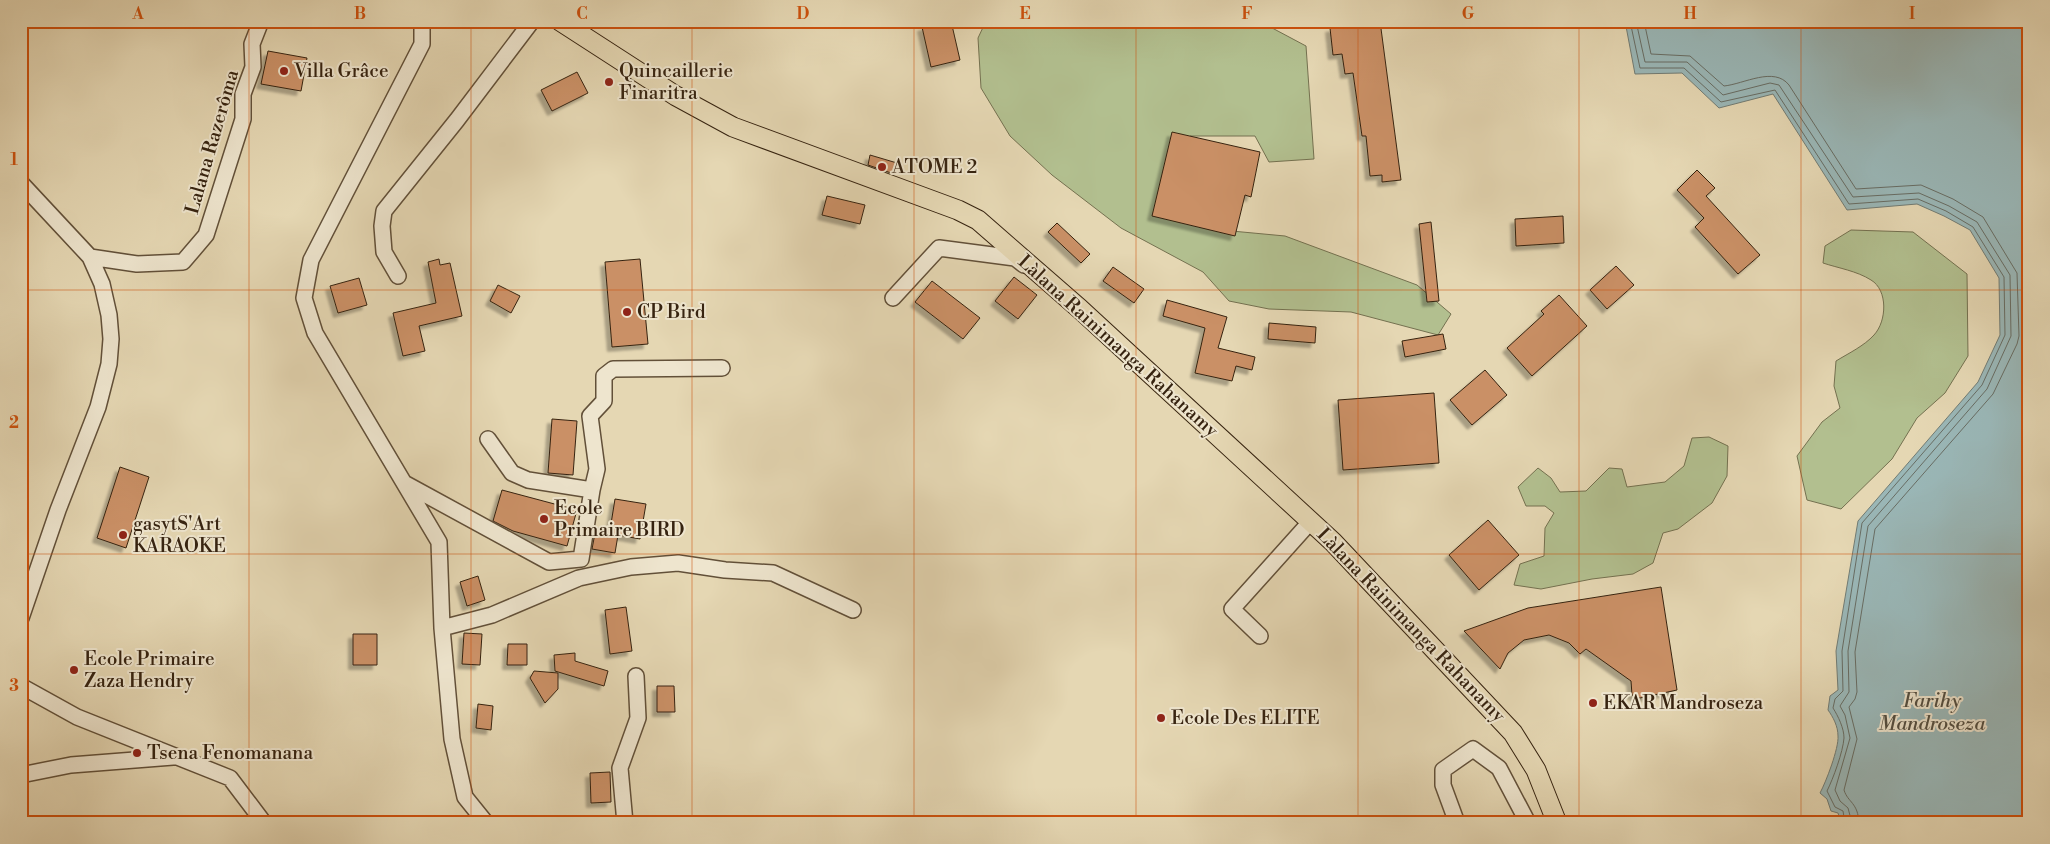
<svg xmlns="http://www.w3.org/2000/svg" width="2050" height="844" viewBox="0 0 2050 844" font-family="'Libre Bodoni',serif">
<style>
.green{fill:#b2bf8f;stroke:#747150}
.water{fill:#9ab7b7;stroke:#727c74}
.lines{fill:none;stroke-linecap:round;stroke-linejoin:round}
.shore{stroke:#686d64;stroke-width:1}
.building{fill:#ca9066;stroke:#362310;filter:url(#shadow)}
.minor-casing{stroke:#625039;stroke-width:18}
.major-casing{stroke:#362310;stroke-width:21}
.minor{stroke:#eee5ce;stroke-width:15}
.major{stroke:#e5d7b3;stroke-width:19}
.grid{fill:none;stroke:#cd510d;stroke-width:1;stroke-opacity:0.55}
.poi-dot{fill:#8f2418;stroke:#eee5ce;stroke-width:2}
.labels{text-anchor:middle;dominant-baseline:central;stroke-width:4;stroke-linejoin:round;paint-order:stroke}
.poi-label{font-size:19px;fill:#362310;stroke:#eee5ce;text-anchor:start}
.street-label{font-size:19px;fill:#362310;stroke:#eee5ce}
.water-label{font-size:20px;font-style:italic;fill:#544f42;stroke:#eee5ce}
.neatline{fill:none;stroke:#cd510d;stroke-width:2}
.grid-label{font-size:16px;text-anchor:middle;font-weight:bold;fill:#cd510d}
</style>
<defs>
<filter id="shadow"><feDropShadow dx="-4.5" dy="4.5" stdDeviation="1" flood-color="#0004"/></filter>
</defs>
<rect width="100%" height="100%" fill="#e5d7b3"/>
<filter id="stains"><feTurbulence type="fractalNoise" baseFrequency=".004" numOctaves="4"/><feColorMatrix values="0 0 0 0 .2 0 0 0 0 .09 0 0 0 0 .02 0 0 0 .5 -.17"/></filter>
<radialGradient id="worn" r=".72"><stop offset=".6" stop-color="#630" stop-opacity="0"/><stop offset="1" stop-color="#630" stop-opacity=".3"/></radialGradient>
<path class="green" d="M986 21H1259L1306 46 1314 159 1269 162 1255 136H1190L1171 167 1221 230 1285 236 1417 285 1451 314 1438 335 1351 312 1269 309 1229 301 1203 272 1121 228 1052 175 1010 136 981 88 978 38Z
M1851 230 1913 232 1967 274 1968 356 1945 393 1917 418 1892 459 1841 509 1807 500 1797 456 1822 422 1840 408 1834 386 1836 361C1849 353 1864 346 1874 335 1887 321 1888 290 1871 280 1857 271 1838 268 1823 263L1825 246Z
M1709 437 1728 446 1727 476 1712 503 1678 529 1663 533 1653 563 1633 574 1592 579 1541 589 1514 585 1520 564 1544 556 1545 528 1554 513 1545 506H1526L1518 487 1538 468 1551 478 1560 492 1586 491 1609 468 1622 469 1627 487 1665 482 1684 466 1692 438Z"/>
<path class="water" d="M1625 21H2029V823H1841L1838 813 1831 811 1827 799 1820 793C1826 782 1839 748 1838 736 1838 726 1833 717 1828 710L1830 696 1838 690 1836 651 1858 521 1978 382 2000 335 1999 278 1970 230 1944 216 1917 204 1847 210 1773 94 1719 108 1682 73 1635 74Z"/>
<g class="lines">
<path class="shore" d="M1630 21 1640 68H1684L1721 102 1775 90 1849 204 1918 199 1946 211 1973 227 2004 277 2005 335 1982 385 1862 523 1842 651 1843 691 1835 699 1833 708C1838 716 1844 728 1844 738 1843 752 1833 779 1827 791L1835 807 1843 811 1845 823
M1636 21 1645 62H1687L1723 95 1770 83 1779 85 1853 197 1919 193 1949 206 1977 222 2010 275 2011 336 1987 389 1868 526 1848 651 1849 692 1840 706 1845 715 1850 738 1835 790 1840 801 1848 808 1852 823
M1644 21 1651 54 1690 56 1724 86C1744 84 1774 66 1789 85L1856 189 1921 185 1953 199 1983 217 2017 273 2019 336 2017 344 1993 394 1875 529 1855 652 1857 692 1855 699 1849 707 1857 739 1844 790C1848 803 1858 802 1859 823"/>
</g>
<path class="building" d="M945 21H951L960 60 931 67 922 27Z
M1350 21H1380L1401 180 1382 182V175L1370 176 1366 136H1362L1353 73 1345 74 1342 54 1333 55 1330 28 1350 26Z
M268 51 307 58 301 91 261 84Z
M577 72 588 93 552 111 541 90Z
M1172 132 1260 152 1251 197 1245 195 1235 236 1152 216Z
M870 155 897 163 894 174 868 165Z
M1697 170 1715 188 1706 196 1760 255 1738 274 1695 227 1704 218 1677 190Z
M827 196 865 205 860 224 822 215Z
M1563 216 1564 243 1516 246 1515 219Z
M1431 222 1439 301 1427 302 1419 224Z
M1057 223 1090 254 1081 263 1048 232Z
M439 259 440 265 450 263 462 316 419 326 425 351 403 356 393 313 436 303 428 262Z
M640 259 648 344 612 347 605 262Z
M1616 266 1634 285 1607 309 1590 290Z
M1113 267 1144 289 1134 303 1103 281Z
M1014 277 1037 295 1018 319 995 301Z
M359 278 367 305 338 313 330 286Z
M932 281 980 318 963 339 915 302Z
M498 285 520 296 511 313 490 301Z
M1559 295 1587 326 1532 376 1507 348 1544 314 1541 311Z
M1167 300 1227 317 1218 348 1255 357 1252 370 1236 366 1232 381 1195 373 1205 328 1163 316Z
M1269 323 1316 327 1315 343 1268 339Z
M1443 334 1446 349 1405 357 1402 341Z
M1485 370 1507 395 1472 425 1450 400Z
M1434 393 1439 463 1343 470 1338 400Z
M552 419 577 421 573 475 548 473Z
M120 467 149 477 126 548 97 538Z
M502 490 577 510 567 546 513 531 493 521Z
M615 499 646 504 640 539 618 535 615 553 592 549 596 528 610 530Z
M1488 520 1519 555 1479 590 1449 555Z
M478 576 485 600 467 606 460 582Z
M1661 587 1677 690 1640 698 1632 695 1631 681 1586 649 1580 654 1569 643 1549 635 1524 640 1508 653 1500 669 1464 631 1528 608Z
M626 607 632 651 610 654 605 610Z
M464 633 482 634 480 665 462 664Z
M353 634H377V665H353Z
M508 644H527V665H507Z
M575 653V661L608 671 604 686 555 671 554 655Z
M534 671 558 673V689L545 703 530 678Z
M657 686H674L675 712H657Z
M478 704 493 706 491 730 476 728Z
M610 772 611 802 591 803 590 773Z"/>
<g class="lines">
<g class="minor-casing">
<path id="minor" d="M422 21V44L311 260 304 298 315 333 439 542 442 628 452 739 465 797 486 823
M21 183 90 257 102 284 109 315 111 339 109 364 98 407 58 510 21 618
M90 257 137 264 183 262 206 235 243 119V94L253 67 252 44 261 21
M398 276 384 252 382 226 384 211 457 120 532 21
M893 298 939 248 1015 258 1024 265
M406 484 549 562 581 559 592 490 528 480 512 473 488 439
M592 490 597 469 590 416 604 401V376L613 369 722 368
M442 628 492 615 579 578 631 567 678 563 725 570 773 573 853 610
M1260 636 1232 609 1311 521
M21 686 77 717 230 778 264 823
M21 775 71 765 173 757
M625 823 620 768 638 718 636 676
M1457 823 1443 785V770L1473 749 1499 768 1528 823"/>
</g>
<g class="major-casing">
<path id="major" d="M560 21 676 96 733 127 958 210 978 220 1080 309 1333 542 1513 733 1536 770 1557 823"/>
</g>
<use href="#minor" class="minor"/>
<use href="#major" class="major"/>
</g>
<path class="grid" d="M249 21V823M471 21V823M692 21V823M914 21V823M1136 21V823M1358 21V823M1579 21V823M1801 21V823M21 290H2029M21 554H2029"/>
<g class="poi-dot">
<circle cx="284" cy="71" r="5"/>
<circle cx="609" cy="82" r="5"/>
<circle cx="882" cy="167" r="5"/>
<circle cx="627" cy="312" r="5"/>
<circle cx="544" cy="519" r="5"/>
<circle cx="123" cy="535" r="5"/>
<circle cx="74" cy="670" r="5"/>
<circle cx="1593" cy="703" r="5"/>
<circle cx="1161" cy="718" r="5"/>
<circle cx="137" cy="753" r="5"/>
</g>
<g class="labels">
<g class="poi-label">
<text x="294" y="71">Villa Grâce</text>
<text x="619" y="71">Quincaillerie<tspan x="619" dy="22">Finaritra</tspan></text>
<text x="892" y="167">ATOME 2</text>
<text x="637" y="312">CP Bird</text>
<text x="554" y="508">Ecole<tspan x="554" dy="22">Primaire BIRD</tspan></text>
<text x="133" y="524">gasytS'Art<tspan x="133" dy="22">KARAOKE</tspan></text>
<text x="84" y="659">Ecole Primaire<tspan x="84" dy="22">Zaza Hendry</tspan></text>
<text x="1603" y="703">EKAR Mandroseza</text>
<text x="1171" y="718">Ecole Des ELITE</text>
<text x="147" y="753">Tsena Fenomanana</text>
</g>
<g class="street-label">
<text transform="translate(212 142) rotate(-74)">Lalana Razerôma</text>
<text transform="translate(1118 346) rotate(42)">Làlana Rainimanga Rahanamy</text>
<text transform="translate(1411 625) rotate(46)">Làlana Rainimanga Rahanamy</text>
</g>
<g class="water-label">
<text x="1932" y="701">Farihy<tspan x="1932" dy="23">Mandroseza</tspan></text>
</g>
</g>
<rect width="2050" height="844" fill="none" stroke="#e5d7b3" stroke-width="55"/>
<rect x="28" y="28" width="1994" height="788" class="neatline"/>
<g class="grid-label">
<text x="138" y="19">A</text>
<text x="360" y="19">B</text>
<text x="582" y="19">C</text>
<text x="803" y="19">D</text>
<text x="1025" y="19">E</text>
<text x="1247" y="19">F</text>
<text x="1468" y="19">G</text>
<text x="1690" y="19">H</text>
<text x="1912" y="19">I</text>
<text x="14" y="165">1</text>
<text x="14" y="428">2</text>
<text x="14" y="691">3</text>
</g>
<rect width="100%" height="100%" filter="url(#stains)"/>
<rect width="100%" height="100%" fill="url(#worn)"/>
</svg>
